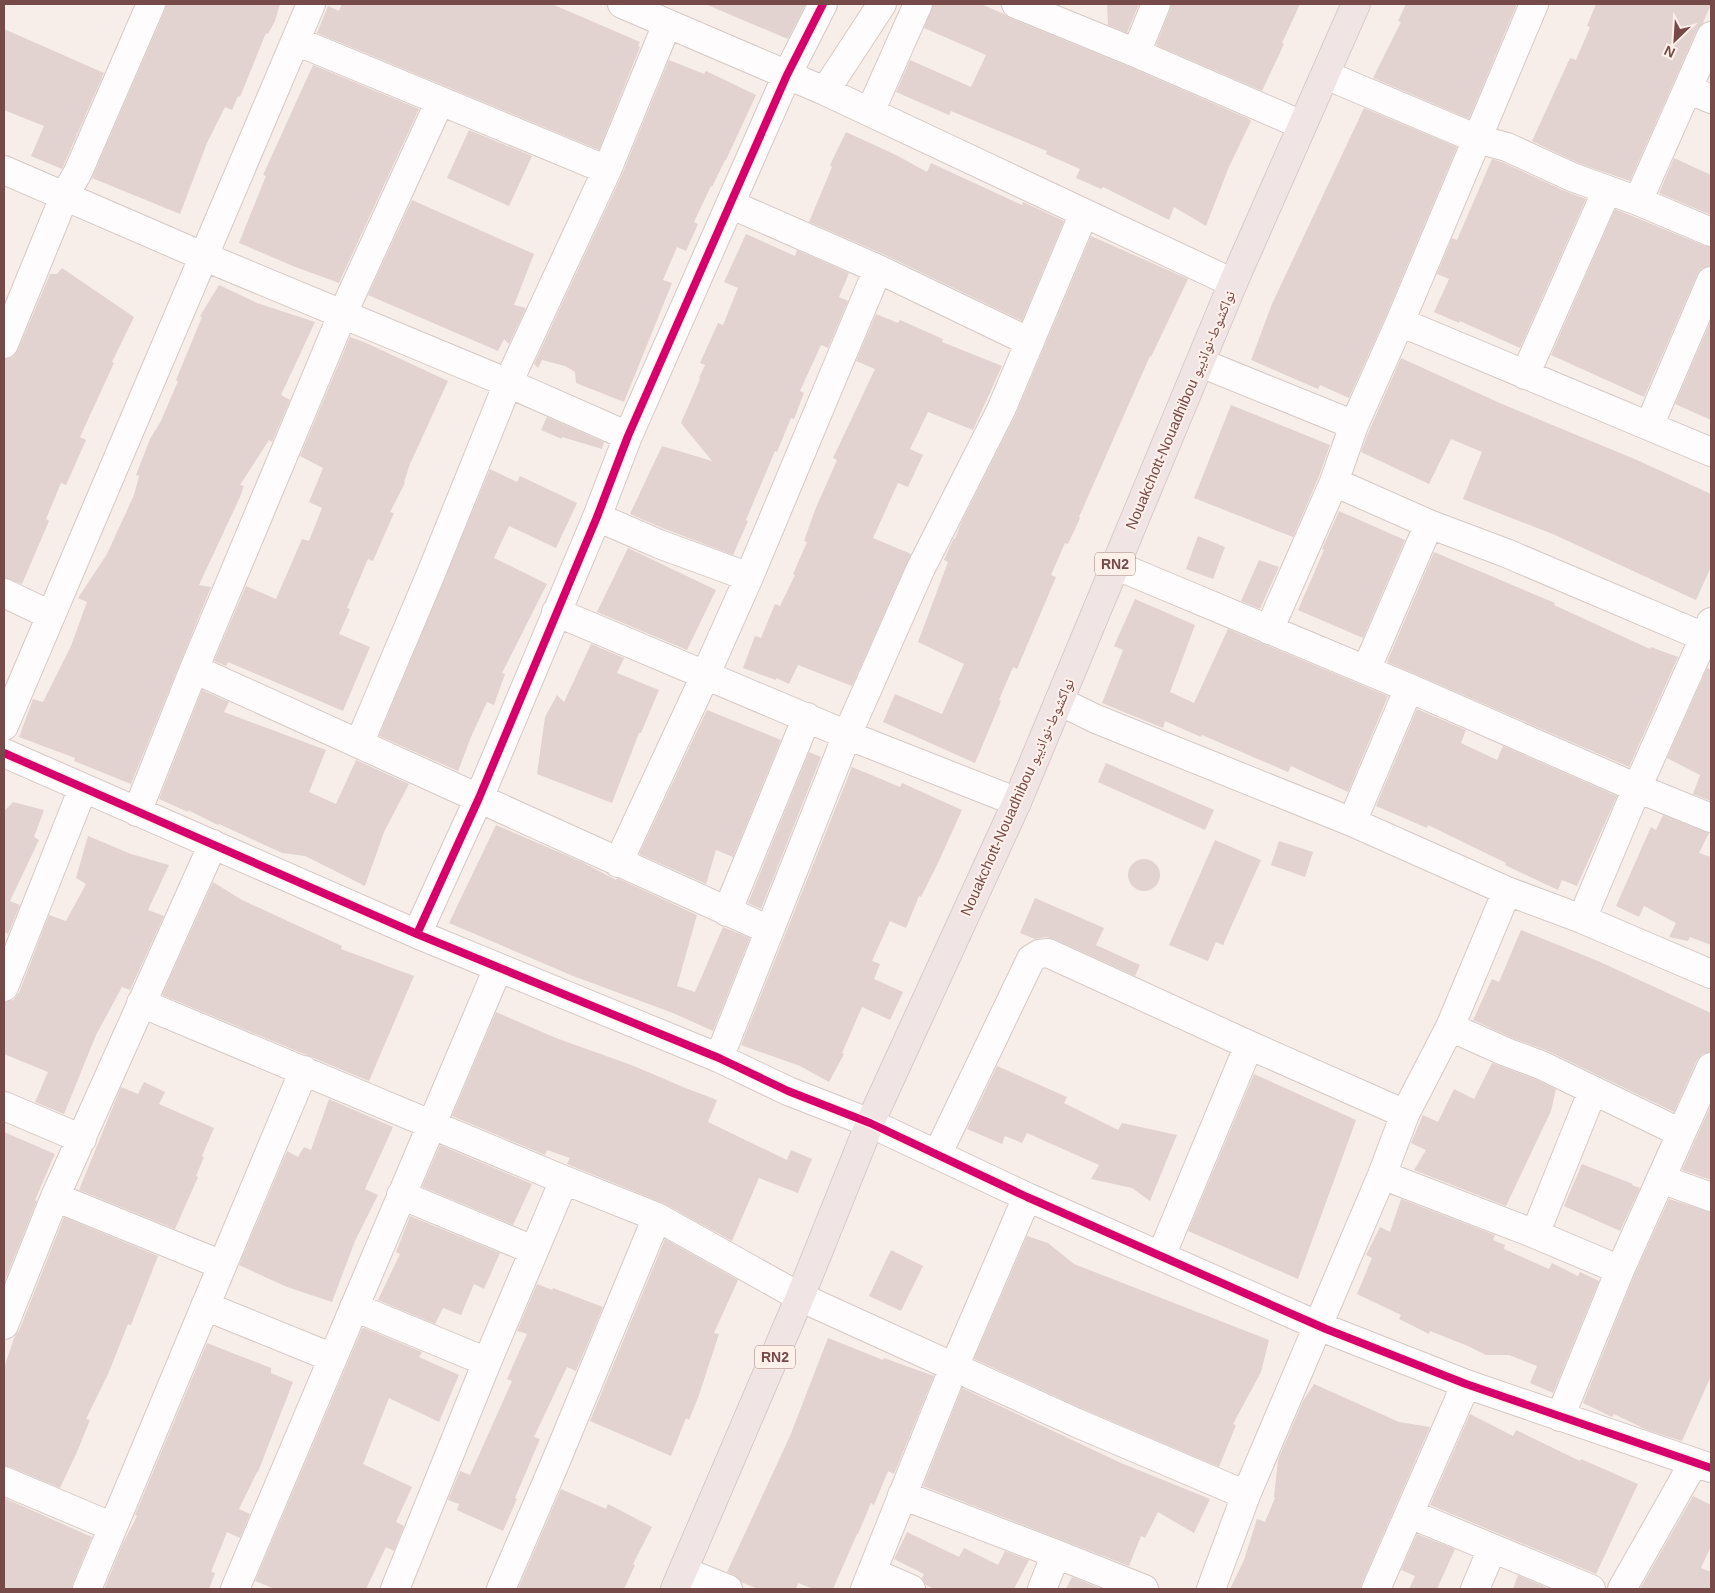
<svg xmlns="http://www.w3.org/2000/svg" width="1715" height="1593" viewBox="0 0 1715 1593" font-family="Helvetica,'Noto Naskh Arabic',sans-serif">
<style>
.building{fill:#e3d3d0}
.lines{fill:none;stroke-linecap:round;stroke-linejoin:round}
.minor-casing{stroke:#d6c9c6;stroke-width:30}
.highway-casing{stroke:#d8cac8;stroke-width:30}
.minor{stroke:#fefcfc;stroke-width:28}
.highway{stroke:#f1e4e4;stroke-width:28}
.cycleway-casing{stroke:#fff0ea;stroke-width:11}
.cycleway{stroke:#d6006c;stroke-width:8}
.labels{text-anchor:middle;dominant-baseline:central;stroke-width:4;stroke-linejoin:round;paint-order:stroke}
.shield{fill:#fff0ea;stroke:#9e7c79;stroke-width:1}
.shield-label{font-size:14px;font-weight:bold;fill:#754a49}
.street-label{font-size:15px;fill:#754a49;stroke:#fff0ea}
</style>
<rect width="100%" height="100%" fill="#f7ede9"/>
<path class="building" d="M166 4H280L275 21 268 34 266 33 240 97 238 96 232 110 225 107 207 143 180 214 92 178 165 10Z
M342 4H552L640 42 638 46 640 47 599 150 317 33 328 6 339 11Z
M705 4H806L788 39Z
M933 4H981L1004 14 1010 18 1130 67 1249 119 1251 121 1228 169 1206 226 1174 207 1169 220 1103 187 1101 189 1076 178 1080 169 1046 154 1047 151 951 111 949 115 896 92 910 60 971 87 986 55 924 28Z
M1107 4H1139L1127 33 1108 25Z
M1171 4H1300L1282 43 1284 44 1262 91 1156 45 1170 10Z
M1406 4H1517L1469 119 1373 78 1401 22 1398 21Z
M1596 4H1711L1703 23 1697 30 1630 181 1578 163 1532 141 1570 58 1576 60 1590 27 1587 26Z
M4 29 104 73 62 169 31 156 44 126 4 110Z
M669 60 704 74 706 71 756 95 726 160H725L712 187 711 186 694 222 698 224 686 251 677 247 663 280 672 283 624 402 576 383 575 372 565 366 542 360 538 368 534 364 621 177Z
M313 65 419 109 339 283 293 266 239 243 266 176 263 175Z
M1364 108 1457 147 1386 316 1349 398 1320 385 1318 389 1251 360 1272 304Z
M469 130 532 156 509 206 447 178Z
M846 132 896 155 927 172 931 163 1022 205 1023 202 1064 221 1022 321 885 255 809 222 832 167 830 165Z
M1674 158 1711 175V215L1659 193Z
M1492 159 1502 162 1565 191 1586 199 1520 348 1460 321 1459 323 1434 312 1449 279 1437 274 1452 238 1457 240Z
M412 200 534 254 514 305 526 308 509 344 504 339 498 351 368 295Z
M1615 209 1705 246 1711 247V266L1702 268 1697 275 1644 397 1551 355Z
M746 234 795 256 797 250 849 273 839 297 848 301 828 348 821 345 800 391 804 393 794 419 791 418 777 452 775 451 746 520 748 521 733 555 665 529 630 514 662 446 712 461 681 423 700 379 699 378 705 365 700 363 718 323 723 325 738 288 724 282Z
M1091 236 1188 279 1151 357 1150 356 1079 517 1080 518 1068 544 1065 543 1051 575 1056 577 1017 669 1013 667 999 700 1001 701 975 763 883 722 895 694 942 714 964 664 918 642 948 562 944 560 950 546 954 538 955 539 961 523 1015 416Z
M62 268 134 317 112 362 114 363 80 437 86 440 66 485 61 483 46 519 49 521 22 584 4 578V359L13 357 18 350 50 274H57Z
M219 285 257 303 315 322 281 395 290 400 272 442 269 440 240 485 244 486 240 497 199 585 211 587 131 784 74 761 75 758 19 737 33 699 43 702 71 646 87 602 78 598 107 554 134 495 139 476 136 475 150 439 161 421 178 381 176 380 202 317 200 316Z
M876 314 898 323 900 320 943 339 942 342 1002 366 973 430 928 412 910 449 923 455 908 487 898 483 873 538 911 554 852 686 798 665 789 684 776 678V680L743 668 755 636 761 638 775 604 780 606 795 575 793 574 807 542 804 541 815 510 837 460 833 458 875 369 856 361Z
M1711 320V420L1675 404Z
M350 337 364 342 448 381 410 464 404 482 405 483 390 512 394 513 373 561 368 559 347 608 350 609 339 634 370 647 343 711 228 662 226 666 214 661 246 586 276 599 302 539 309 541 322 508 309 502 323 468 300 456Z
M1401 358 1502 404 1637 460 1711 494V567L1696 600 1555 535 1463 499 1482 452 1451 439 1429 484 1361 452 1369 431Z
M1231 405 1330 445 1319 476 1293 537 1194 498Z
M547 417 604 442 602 449 562 437V439L541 430Z
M490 469 517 482 520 476 577 503 556 548 509 526 494 558 547 584 502 673 505 674 494 705 487 702 471 737 458 771 379 736Z
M1339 511 1405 540 1363 638 1298 610 1324 550 1322 549Z
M1198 536 1225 547 1213 579 1186 569Z
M628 548 716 590 687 650 597 612Z
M1434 552 1555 603 1554 605 1650 649 1651 647 1678 657 1629 767 1387 662Z
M1259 560 1279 567 1260 609 1241 601Z
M1135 599 1195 625 1170 692 1194 703 1228 629 1388 696 1348 792 1291 766 1288 772 1202 735 1201 737 1165 721 1163 728 1102 703 1123 650 1114 646Z
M591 644 624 658 617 673 659 690 641 733H639L612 803 537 774 545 717 557 695 564 702Z
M1707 668 1711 670V801L1693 794 1700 775 1667 758Z
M202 690 229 702 224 712 326 750 309 792 336 804 356 760 409 784 384 832 365 886 305 856 282 853 219 824 218 825 188 810V812L159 799Z
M1417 709 1466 730 1461 743 1497 760 1503 746 1617 796 1577 886 1562 880 1558 890 1505 865 1506 863 1428 825 1427 828 1376 806Z
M707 710 781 740 733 857 716 850 706 884 639 854Z
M809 752 821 757 761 909 748 903Z
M1106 763 1214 810 1205 830 1098 782Z
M852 767 900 787 902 783 962 810 937 865 921 897 919 896 906 928 890 921 872 961 880 964 874 979 903 992 890 1020 862 1007 842 1053 844 1054 829 1082 800 1066 741 1045Z
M13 802 44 810 34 837 39 840 10 901 20 905 8 934 4 932V811Z
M1663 815 1709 833 1699 853 1711 857V945L1690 937 1688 941 1669 937 1676 923 1644 906 1639 917 1616 906 1651 827 1656 830Z
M496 825 582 862 616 880 617 878 697 915 677 986 695 992 723 927 750 938 713 1031 673 1013 573 976 449 923Z
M88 836 131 854 169 865 148 910 164 916 130 990 122 987 96 1035 64 1114 35 1102 48 1072 4 1054V1002L13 1000 19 993 49 915 66 921 86 884 76 878Z
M1215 840 1261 860 1223 945 1216 942 1208 961 1169 945Z
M1279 841 1313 852 1305 877 1271 865Z
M1128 875a16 16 0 1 1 32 0a16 16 0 1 1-32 0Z
M213 882 242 900 342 946 341 949 414 976 369 1081 162 995Z
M1035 898 1104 928 1096 945 1140 965 1135 976 1054 939 1046 937 1035 939 1020 933Z
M1521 930 1598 961 1711 1013V1052L1702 1054 1697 1060 1674 1112 1548 1051 1512 1038 1473 1020 1492 979 1499 982Z
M496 1012 556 1038 634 1066 683 1087 717 1100 708 1122 787 1160 791 1150 812 1159 798 1193 759 1178 732 1241 663 1203 567 1164 570 1158 547 1150 545 1155 452 1116Z
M1492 1063 1535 1079 1556 1089 1551 1111 1506 1206 1414 1170 1426 1150 1411 1143 1423 1115 1438 1122 1454 1089 1474 1099Z
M997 1066 1067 1097 1064 1103 1118 1130 1122 1123 1177 1135 1150 1201 1132 1188 1091 1179 1099 1165 1027 1133 1022 1143 1005 1136 1002 1144 967 1129Z
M1254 1074 1356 1120 1298 1279 1188 1231Z
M144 1082 165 1092 159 1104 214 1128 202 1156 204 1157 196 1176 198 1177 175 1229 79 1190 121 1087 138 1094Z
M329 1099 393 1127 365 1189 378 1195 355 1241 332 1302 287 1287 239 1265 287 1151 298 1157 304 1147 311 1150Z
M1711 1105V1180L1682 1170Z
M4 1132 55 1154 35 1200 37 1201 4 1283Z
M440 1145 532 1184 513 1225 422 1187Z
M1582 1164 1633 1184 1632 1185 1640 1188 1620 1231 1564 1206Z
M1401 1199 1495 1235 1493 1240 1505 1245 1504 1249 1549 1269 1552 1263 1578 1276 1580 1272 1599 1281 1553 1393 1530 1383 1537 1366 1509 1355H1486L1468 1346 1430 1331 1429 1334 1399 1319 1401 1315 1357 1294 1372 1258 1366 1255 1380 1227 1390 1232Z
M1669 1199 1711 1212V1376L1682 1441 1647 1430 1614 1414 1612 1417 1583 1403 1634 1276Z
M410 1216 500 1253 484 1289 474 1284 461 1315 443 1308 435 1324 378 1300 400 1254 396 1252Z
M64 1217 158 1256 131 1325 128 1324 109 1372 86 1419 90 1420 77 1452 60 1488 10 1467 4 1466V1368L15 1335 19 1331Z
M1027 1236 1048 1243 1074 1264 1269 1340 1261 1372 1233 1424 1236 1425 1219 1467 1083 1409 974 1359Z
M665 1239 738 1280 714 1333 719 1334 699 1395 689 1420 686 1418 671 1456 590 1421Z
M891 1250 923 1266 901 1311 869 1296Z
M537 1284 552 1290 553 1288 603 1307 576 1371 567 1367 534 1437 540 1439 515 1498 517 1499 503 1531 457 1510 459 1504 448 1500 460 1471 470 1475 512 1381 507 1379 527 1334 517 1331Z
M364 1328 422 1352 419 1357 459 1375 439 1422 389 1398 363 1464 412 1487 396 1522 404 1526 394 1551 386 1547 366 1589H275L255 1581 362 1329Z
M828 1338 883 1360 884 1358 934 1376 894 1474 888 1471 874 1505 871 1503 858 1534H857L833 1589H813L798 1583 796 1589H758L741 1582 734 1575 727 1572 790 1436Z
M207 1343 271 1368V1373L293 1382 258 1472H257L239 1509 250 1514 240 1538 227 1532 211 1572 215 1573 209 1589H104L123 1543 137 1516 135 1515Z
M1314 1384 1399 1422 1430 1427 1362 1583 1360 1589H1230L1244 1560 1257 1519 1265 1522 1275 1498 1274 1497 1278 1460 1303 1401Z
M962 1388 1121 1463 1210 1499 1194 1533 1158 1512 1145 1538 1141 1536 1129 1566 923 1486Z
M1470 1414 1513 1436 1516 1430 1580 1461 1581 1459 1638 1484 1596 1574 1430 1505Z
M561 1489 606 1509 608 1504 652 1527 633 1564 635 1565 624 1589H518Z
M1693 1496 1711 1505V1546L1701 1568 1711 1572V1589H1640Z
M4 1498 92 1537 73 1583 72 1589H4Z
M907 1532 959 1557 964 1548 998 1565 1005 1551 1029 1560 1014 1589H934L926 1585 922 1578 924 1574 894 1559Z
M1417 1534 1455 1549 1437 1589H1409L1415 1576 1401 1570Z
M1518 1575 1550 1589H1513Z
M1072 1577 1102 1589H1066Z"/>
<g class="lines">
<g class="minor-casing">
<path id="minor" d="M622 4 825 91 1233 283
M1016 4 1136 53 1302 125
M296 41 607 170
M1136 53 1156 4
M1326 75 1477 139 1507 147 1572 177 1638 201 1711 232
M1688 89 1711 99
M825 91 882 4
M870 112 918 4
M4 170 205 257 508 383 628 436
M1638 201 1711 36
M730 204 878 269 1030 342
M1400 322 1711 452
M4 344 64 197 78 172 151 4
M1201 363 1354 425
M1525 375 1607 190
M1649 426 1711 281
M1334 482 1429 524 1506 553 1704 637
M597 517 659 544 749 577
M1115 565 1409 688 1637 788 1711 818
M4 593 50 615
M556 612 847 735 1017 802
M1269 630 1334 482 1354 425 1400 322 1534 4
M194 669 769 930
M1366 670 1429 524
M1059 701 1096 719 1352 822 1507 891 1582 919 1711 974
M4 726 311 4
M359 744 430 576 508 383 607 170 667 24
M4 753 417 934 719 1058 788 1091 870 1123 1027 1197 1326 1329 1466 1384 1711 1468
M137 812 194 669 343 313 440 101
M1352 822 1409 688
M618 863 705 676 749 577 878 269
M727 912 807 717
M1582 919 1637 788 1711 622
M417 934 479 798 597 517 628 436 787 75 823 4
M4 987 83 788
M141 1003 564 1180 657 1217 800 1297 1077 1423 1246 1495
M1450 1027 1506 1052 1541 1065 1681 1133
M719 1058 847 735 920 570 1001 410 1084 213
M4 1106 82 1139
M937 1155 1031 959 1039 954 1048 953 1249 1045 1405 1114
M1382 1175 1535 1234 1620 1270
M1661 1179 1711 1197
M401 1195 533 1250
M55 1197 222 1265
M1535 1234 1593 1090
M1161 1256 1249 1045
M205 1306 333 1358
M354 1307 487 1362 564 1180
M4 1325 55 1197 213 844
M1560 1417 1620 1270 1711 1067
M4 1481 113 1527
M902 1495 1056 1554 1144 1589
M1410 1514 1591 1589
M683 1571 728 1589
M872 1572 911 1589
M87 1589 304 1070
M235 1589 498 968
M395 1589 487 1362
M501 1589 553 1468 657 1217
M865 1589 954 1367 1027 1197
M1042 1589 1056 1554
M1211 1589 1246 1495 1382 1175 1405 1114 1450 1027 1507 891
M1376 1589 1466 1384
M1475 1589 1492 1549
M1622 1589 1694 1462"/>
</g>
<g class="highway-casing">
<path id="highway" d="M675 1589 800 1297 870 1123 1017 802 1233 283 1356 4"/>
</g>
<use href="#minor" class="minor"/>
<use href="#highway" class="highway"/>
<g class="cycleway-casing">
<path id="cycleway" d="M4 753 417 934 719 1058 788 1091 870 1123 1027 1197 1326 1329 1466 1384 1711 1468
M417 934 479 798 597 517 628 436 787 75 823 4"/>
</g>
<use href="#cycleway" class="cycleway"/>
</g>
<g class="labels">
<g class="shield">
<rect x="1095" y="552.5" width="40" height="23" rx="4"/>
<rect x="755" y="1345.5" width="40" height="23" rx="4"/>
</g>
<g class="shield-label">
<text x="1115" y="564">RN2</text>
<text x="775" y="1357">RN2</text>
</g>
<g class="street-label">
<text transform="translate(1180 410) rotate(-67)">Nouakchott-Nouadhibou نواكشوط-نواذيبو</text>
<text transform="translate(1017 797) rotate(-66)">Nouakchott-Nouadhibou نواكشوط-نواذيبو</text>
</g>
</g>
<rect width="1715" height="1593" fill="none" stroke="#754a49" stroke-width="10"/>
<g transform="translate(1675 40) rotate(205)" stroke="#fff0ea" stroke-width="4" paint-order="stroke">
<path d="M0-4L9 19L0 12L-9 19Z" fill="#754a49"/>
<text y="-8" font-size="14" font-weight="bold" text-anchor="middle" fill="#754a49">N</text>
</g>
</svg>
